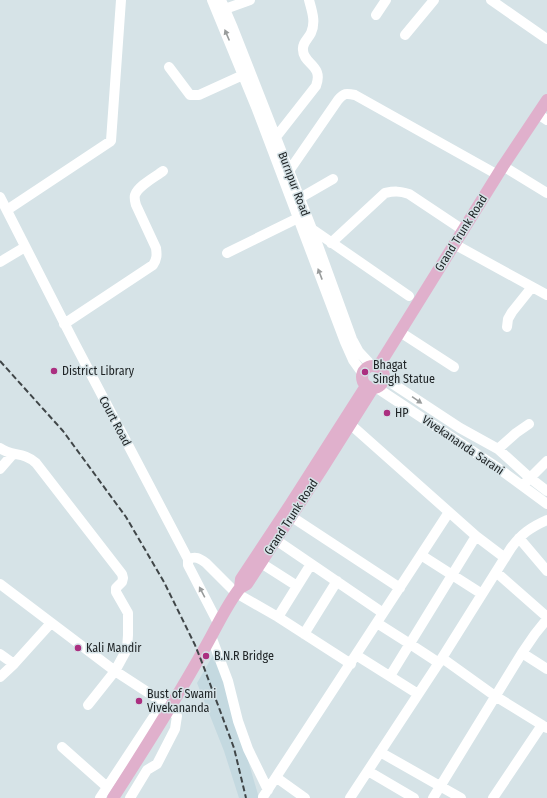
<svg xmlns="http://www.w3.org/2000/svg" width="547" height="798" viewBox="0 0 547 798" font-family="'Fira Sans Condensed',sans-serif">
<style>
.built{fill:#c4d9e0}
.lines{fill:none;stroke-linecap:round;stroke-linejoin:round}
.minor{stroke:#fff;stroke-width:10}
.major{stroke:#e0b0cc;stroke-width:12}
.rail{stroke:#404648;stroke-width:2;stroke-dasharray:6 3;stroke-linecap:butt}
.oneway{fill:#999c9c}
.poi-dot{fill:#ab2f80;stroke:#d6e3e7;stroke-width:1.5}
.labels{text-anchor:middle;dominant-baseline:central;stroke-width:3;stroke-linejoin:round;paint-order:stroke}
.street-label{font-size:12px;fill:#1d2224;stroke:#d6e3e7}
.poi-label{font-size:12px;fill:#1d2224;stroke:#d6e3e7;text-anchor:start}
</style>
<rect width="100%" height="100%" fill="#d6e3e7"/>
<path class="built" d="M216 650 259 798H239L224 751 197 683Z"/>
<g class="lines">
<path class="minor" d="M212 0 256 107 345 342 353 360 363 374
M221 0 233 28 312 229 352 339 359 352 372 366
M491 0 547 39
M225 9 250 0
M376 15 386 0
M405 35 434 0
M169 67 190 95H199L243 75
M538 114 547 120
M276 137 316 86C324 65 303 64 303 50 302 43 308 39 311 33 316 22 312 11 309 0
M503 166 547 193
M289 171 338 100C344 93 346 93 355 95L498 175
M0 197 75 344 188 559V565L218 623
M300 198 333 179
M7 210 111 141 121 0
M312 229 409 296
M331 243 385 193C395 191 399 191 409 194L463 230
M454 244 547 295
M227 253 298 218
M0 262 25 247
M64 324 153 265C157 259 157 255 156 248L136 205C135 201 134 198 135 195 138 186 155 177 163 171
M507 327 508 319 512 312 532 287
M400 332 454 367
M384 378 460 428 498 449 530 478 547 491
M377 388 498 468 547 504
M350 424 476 536 505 558
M0 448C12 457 23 451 36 463L122 574 123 578 122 582 116 588V592L128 613V635L127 649 115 671 88 705
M498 449 516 433 529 424
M0 469 13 454
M526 482 547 461
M292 517 400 588
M519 538 547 571
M276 540 383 613
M421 555 482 594
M188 559C196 556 199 558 206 563L236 593 278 617 351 664
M261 563 297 586
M496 572 547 617
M0 584 115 671 158 699 177 716 175 729 157 764 147 770 130 798
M278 617 311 564
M377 623 410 644 439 663
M304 634 337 581
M211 636 228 681 238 721 248 749 268 790
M522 653 547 669
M0 654 14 664
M356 655 418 694
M442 658 495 696 547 728
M390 676 476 536
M0 677 14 664 51 623
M62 747 107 787
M380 752 461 798
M368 771 414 798
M277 778 305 798
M263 797 449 512
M100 798 162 704
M350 798 442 658 511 548C521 534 531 527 547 520
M433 798 522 653 535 634 547 619
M493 798 542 725"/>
<path class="major" d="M362 377a11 11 0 1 1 22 0a11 11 0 1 1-22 0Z
M378 367 503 166 547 100
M366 386 290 505 241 579 240 588 247 584 322 469 373 388
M113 798C144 750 175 701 203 651 215 631 225 607 240 588"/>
<path class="rail" d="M0 361 63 431 126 517 164 582 195 645 203 665 234 748 246 798"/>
</g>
<defs><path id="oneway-solid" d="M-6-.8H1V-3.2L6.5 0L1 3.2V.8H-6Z"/></defs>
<g class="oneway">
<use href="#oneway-solid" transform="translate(227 35) rotate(-113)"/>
<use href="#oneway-solid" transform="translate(320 274) rotate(-111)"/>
<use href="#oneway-solid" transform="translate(417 400) rotate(34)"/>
<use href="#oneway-solid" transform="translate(202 592) rotate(-118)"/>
</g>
<g class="poi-dot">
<circle cx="54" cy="371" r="4"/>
<circle cx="365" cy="372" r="4"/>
<circle cx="387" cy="413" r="4"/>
<circle cx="78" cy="648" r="4"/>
<circle cx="206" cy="656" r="4"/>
<circle cx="139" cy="701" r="4"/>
</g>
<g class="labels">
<g class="street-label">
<text transform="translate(294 184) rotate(69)">Burnpur Road</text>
<text transform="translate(461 233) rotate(-58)">Grand Trunk Road</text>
<text transform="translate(115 421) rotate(62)">Court Road</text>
<text transform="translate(463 445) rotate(34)">Vivekananda Sarani</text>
<text transform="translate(291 517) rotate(-57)">Grand Trunk Road</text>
</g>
<g class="poi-label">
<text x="373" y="365">Bhagat<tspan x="373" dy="14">Singh Statue</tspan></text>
<text x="62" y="371">District Library</text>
<text x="395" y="413">HP</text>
<text x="86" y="648">Kali Mandir</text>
<text x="214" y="656">B.N.R Bridge</text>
<text x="147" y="694">Bust of Swami<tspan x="147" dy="14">Vivekananda</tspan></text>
</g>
</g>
</svg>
